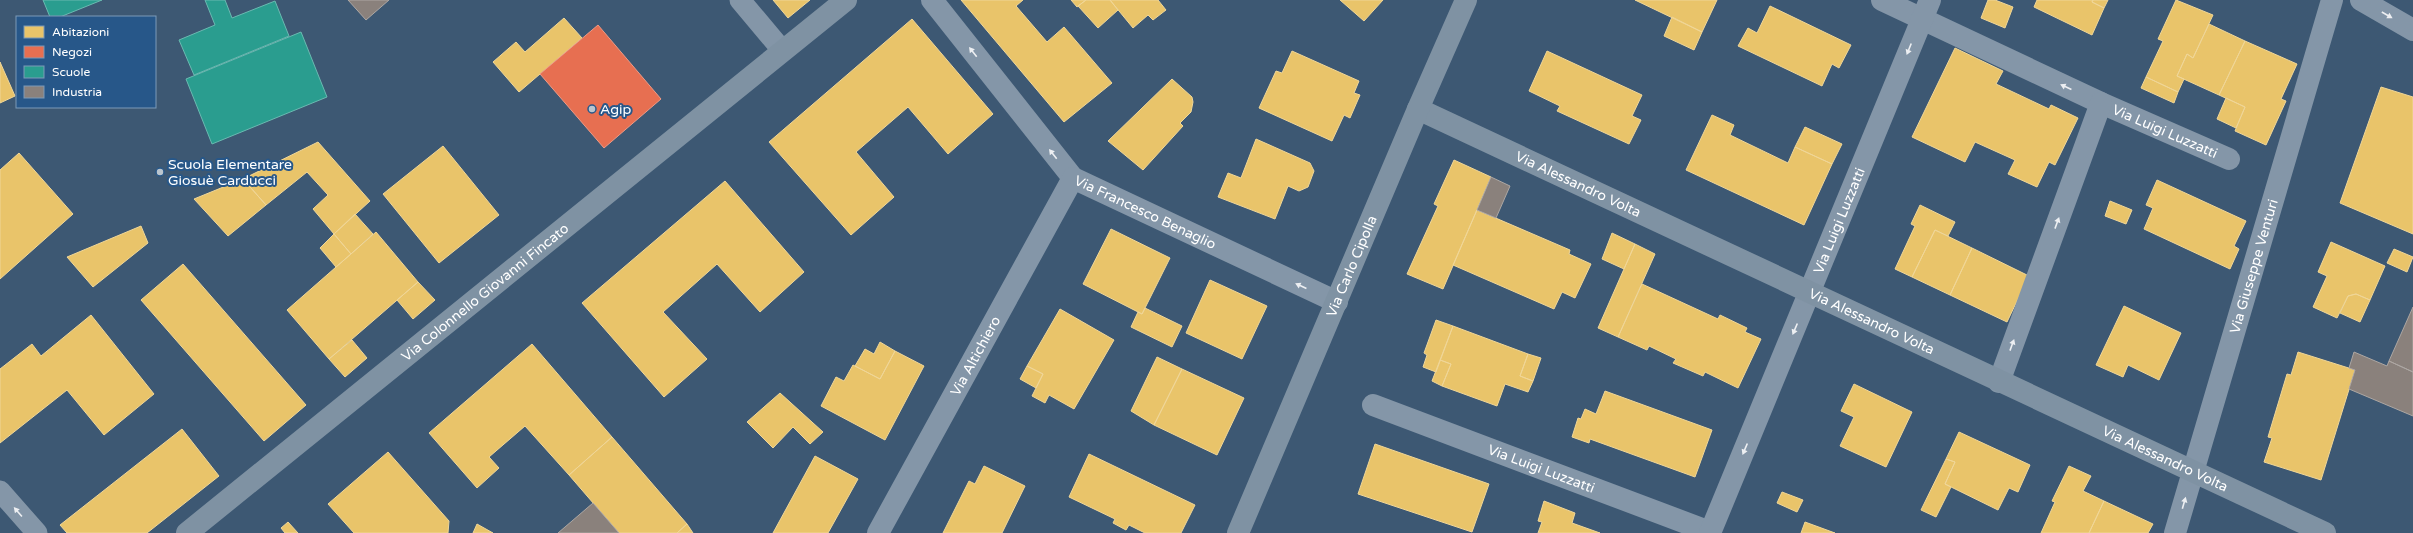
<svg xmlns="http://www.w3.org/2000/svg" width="2413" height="533" viewBox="0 0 2413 533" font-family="'Varela Round',sans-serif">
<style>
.homes{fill:#e9c46a;stroke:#f0d697}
.shops{fill:#e76f51;stroke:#ee9a85}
.schools{fill:#2a9d8f;stroke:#6abab1}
.industry{fill:#8a817c;stroke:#ada7a3}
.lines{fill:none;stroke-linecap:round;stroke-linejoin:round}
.lane{stroke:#8496a8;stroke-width:21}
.street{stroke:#8496a8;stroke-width:22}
.secondary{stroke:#7f92a3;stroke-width:22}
.oneway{fill:#edeff2}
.poi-dot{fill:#bbc5ce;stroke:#275789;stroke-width:1.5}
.labels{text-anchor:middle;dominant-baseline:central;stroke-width:4;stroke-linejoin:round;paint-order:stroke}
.poi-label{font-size:14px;fill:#fff;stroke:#275789;text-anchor:start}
.street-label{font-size:14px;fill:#fff;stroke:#275789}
</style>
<rect width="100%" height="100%" fill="#3d5873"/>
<path class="homes" d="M773 0H810L788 18Z
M961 0H1023L1016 6 1047 42 1064 27 1112 83 1064 122Z
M1071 0H1086L1077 7Z
M1086 0H1110L1118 10 1098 28 1078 6Z
M1110 0H1158L1166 10 1153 20 1148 15 1133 28Z
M1340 0H1383L1364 21Z
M1635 0H1717L1702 32Z
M1988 0H1995L2013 7 2005 28 1981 18Z
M2037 0H2093L2092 2 2104 8 2092 35 2034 7Z
M2093 0H2108L2104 8 2092 2Z
M2176 0 2213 15 2193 58 2187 54 2177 76 2184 79 2178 92 2146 77 2163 41 2158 39Z
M1770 6 1851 45 1839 68 1832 64 1822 86 1738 46 1748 28 1757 33Z
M1672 17 1702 32 1694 50 1664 36Z
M564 18 582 38 519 92 493 62 516 42 525 52Z
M912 19 993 114 948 154 908 107 856 152 894 197 851 235 769 142Z
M2209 24 2245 41 2219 95 2177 76 2187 54 2193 58Z
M2245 41 2297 64 2281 99 2286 101 2266 145 2235 131 2245 107 2219 95Z
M1955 48 2003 71 1996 84 2049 109 2051 105 2078 118 2055 165 2049 162 2037 187 2008 174 2015 160 1975 142 1965 162 1912 137Z
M1292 51 1359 81 1354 93 1360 95 1350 118 1344 115 1332 141 1259 108 1276 71 1282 73Z
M1547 51 1642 95 1632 116 1641 120 1629 144 1557 111 1560 106 1529 91Z
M0 62 15 96 0 103Z
M2146 77 2178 92 2174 103 2141 88Z
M1172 79 1192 97 1193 102 1191 112 1180 123 1183 126 1143 170 1108 141Z
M2381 87 2413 97V234L2340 203Z
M2226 98 2245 107 2236 128 2217 119Z
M1712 115 1734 125 1730 135 1788 163 1795 147 1832 164 1804 225 1686 170Z
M1805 127 1842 144 1832 164 1795 147Z
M1256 139 1310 163 1314 171 1308 187 1299 191 1288 186 1275 219 1218 197 1228 173 1241 178Z
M318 142 370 201 334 234 313 209 328 195 307 172 266 205 243 179Z
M443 146 499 215 439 263 383 194Z
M19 153 73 214 0 279V170Z
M1454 160 1491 177 1443 289 1407 274 1438 206 1434 204Z
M243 179 266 205 228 236 194 199Z
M2157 180 2246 221 2234 246 2239 249 2230 269 2144 229 2153 208 2146 205Z
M725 181 804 272 760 312 717 264 663 312 707 359 664 397 582 303Z
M2110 201 2132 210 2126 224 2105 216Z
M1920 205 1955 222 1948 236 1935 230 1912 277 1895 269 1915 226 1911 224Z
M1477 210 1570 250 1569 254 1591 264 1575 298 1562 292 1554 309 1453 265Z
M355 214 373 234 351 254 334 234Z
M141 226 148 243 93 287 67 257Z
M1111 229 1170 258 1142 314 1083 284Z
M1935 230 1972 248 1950 295 1912 277Z
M376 232 418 282 329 359 287 310Z
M1612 233 1635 244 1624 269 1602 259Z
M334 234 351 254 336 267 320 248Z
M2331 242 2385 266 2370 300 2356 294 2348 296 2337 318 2313 307 2327 276 2318 272Z
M1635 244 1655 254 1618 337 1598 328Z
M1972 248 2029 276 2007 322 1950 295Z
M2394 249 2413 257 2407 272 2387 263Z
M183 264 306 405 264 441 141 300Z
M1210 280 1267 306 1242 359 1186 333Z
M418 282 435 300 413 319 397 300Z
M1642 284 1718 319 1720 315 1747 328 1745 332 1761 339 1738 388 1705 372 1703 376 1673 363 1676 359 1649 346 1647 350 1618 337Z
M2356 294 2370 300 2360 322 2340 313 2348 296Z
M2124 306 2181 333 2159 380 2128 365 2123 377 2096 365Z
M1145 308 1182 326 1172 347 1131 327 1138 312 1142 314Z
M1060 309 1114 340 1074 409 1049 395 1045 403 1032 396 1043 374 1027 366Z
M91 315 154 394 104 435 67 390 0 443V369L32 344 41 356Z
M1436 320 1453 326 1436 372 1423 367 1427 355 1424 353Z
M1453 326 1528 354 1520 376 1533 381 1528 392 1505 384 1497 406 1442 386 1451 364 1440 360Z
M352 340 367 358 345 377 329 359Z
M880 342 895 351 880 379 855 366 865 349 874 354Z
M532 344 612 437 569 475 525 426 489 457 499 468 477 488 429 433Z
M895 351 924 366 885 440 821 406 836 377 844 381 853 365 880 379Z
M2298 352 2355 370 2321 480 2264 462 2272 438 2268 437 2287 374 2291 375Z
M1528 354 1541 358 1533 381 1520 376Z
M1157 357 1182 369 1154 425 1131 411Z
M1440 360 1451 364 1442 386 1432 381Z
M1027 366 1043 374 1036 388 1020 379Z
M1182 369 1244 398 1217 455 1154 425Z
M1854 384 1912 412 1886 467 1840 446 1854 417 1841 411Z
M1605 391 1712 430 1695 477 1590 439 1589 443 1572 437 1578 418 1581 419 1585 409 1596 414Z
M780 393 823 432 810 444 793 427 773 448 747 422Z
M182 429 219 476 147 533H67L60 525Z
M1959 432 2030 465 2018 492 2009 488 1998 510 1945 484 1955 462 1946 459Z
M612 437 687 524 677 533H619L569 475Z
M1375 444 1489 484 1472 532 1358 494Z
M388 452 449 521 448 533H354L328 504Z
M1089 454 1195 505 1181 533H1145L1129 525 1126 530 1113 523 1115 519 1069 497Z
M815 456 858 479 828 533H773Z
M1946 459 1955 462 1945 484 1951 487 1936 517 1921 510Z
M984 466 1025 486 1002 533H943L969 481 975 484Z
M2069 466 2091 476 2083 491 2104 501 2089 533H2041L2055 502 2052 501Z
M1782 492 1803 500 1797 512 1777 503Z
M1544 501 1575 513 1572 523 1600 533H1538L1542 522 1538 521Z
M2104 501 2153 524 2148 533H2089Z
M288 522 298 533H285L281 528Z
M1805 522 1835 533H1801Z
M477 524 493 533H473Z
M687 524 693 533H677Z"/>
<path class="shops" d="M598 25 661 99 604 148 540 74Z"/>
<path class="schools" d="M43 0H102L60 17H50Z
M205 0H225L232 18 275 1 289 36 194 75 179 40 215 25Z
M301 32 327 97 212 144 186 79Z"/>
<path class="industry" d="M348 0H389L366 20Z
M1491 177 1510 186 1496 218 1477 210Z
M2413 307V372L2389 361Z
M2354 352 2387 366 2389 361 2413 372V416L2349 389 2355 370 2349 368Z
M593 503 619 533H558Z"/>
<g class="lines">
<path class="lane" d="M740 0 782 50
M0 491 37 533"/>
<g class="street">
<path id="s1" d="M932 0 1073 178 1337 302"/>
<path id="s2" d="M1882 0 2101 103 2229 159"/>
<path d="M2361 0 2413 30"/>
<path d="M1999 382 2101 103"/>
<path id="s3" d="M1373 405 1710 532"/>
<path id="s4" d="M878 533 1073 178"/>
<path id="s5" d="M1710 533 1930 0"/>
<path id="s6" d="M2175 533 2332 0"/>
</g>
<g class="secondary">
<path id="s7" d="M1418 109 2325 533"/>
<path id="s8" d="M187 533 846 0"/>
<path id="s9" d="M1238 533 1418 109 1466 0"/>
</g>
</g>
<defs><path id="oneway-solid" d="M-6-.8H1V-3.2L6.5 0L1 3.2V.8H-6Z"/></defs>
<g class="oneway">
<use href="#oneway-solid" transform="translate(2387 15) rotate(30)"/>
<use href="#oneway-solid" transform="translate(1909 49) rotate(112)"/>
<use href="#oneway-solid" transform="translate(973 52) rotate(-128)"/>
<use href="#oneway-solid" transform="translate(2066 87) rotate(-155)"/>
<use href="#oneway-solid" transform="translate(1053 154) rotate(-128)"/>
<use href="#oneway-solid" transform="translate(2057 223) rotate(-70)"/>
<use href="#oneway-solid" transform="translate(1301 286) rotate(-155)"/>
<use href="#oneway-solid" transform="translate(1795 329) rotate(113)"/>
<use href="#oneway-solid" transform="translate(2012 345) rotate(-70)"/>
<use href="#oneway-solid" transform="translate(1745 449) rotate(113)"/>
<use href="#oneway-solid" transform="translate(2184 503) rotate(-74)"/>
<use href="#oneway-solid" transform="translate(18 512) rotate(-131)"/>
</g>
<g class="poi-dot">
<circle cx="592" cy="109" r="4"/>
<circle cx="160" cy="172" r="4"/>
</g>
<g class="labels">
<g class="poi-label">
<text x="600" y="109">Agip</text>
<text x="168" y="164">Scuola Elementare<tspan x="168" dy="16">Giosuè Carducci</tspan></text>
</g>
<g class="street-label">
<text stroke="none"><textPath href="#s2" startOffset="312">Via Luigi Luzzatti</textPath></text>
<text stroke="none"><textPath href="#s7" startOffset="177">Via Alessandro Volta</textPath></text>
<text stroke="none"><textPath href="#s1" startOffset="307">Via Francesco Benaglio</textPath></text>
<text stroke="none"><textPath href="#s5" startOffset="338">Via Luigi Luzzatti</textPath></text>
<text stroke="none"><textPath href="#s9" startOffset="290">Via Carlo Cipolla</textPath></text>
<text stroke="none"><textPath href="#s6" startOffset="278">Via Giuseppe Venturi</textPath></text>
<text stroke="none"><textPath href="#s8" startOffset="383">Via Colonnello Giovanni Fincato</textPath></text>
<text stroke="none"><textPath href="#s7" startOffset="501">Via Alessandro Volta</textPath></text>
<text stroke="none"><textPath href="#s4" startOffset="202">Via Altichiero</textPath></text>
<text stroke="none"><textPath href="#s7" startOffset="825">Via Alessandro Volta</textPath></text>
<text stroke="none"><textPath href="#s3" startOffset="180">Via Luigi Luzzatti</textPath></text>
</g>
</g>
<rect x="16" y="16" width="140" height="92" fill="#275789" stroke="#7d9ab8"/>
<rect x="24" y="26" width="20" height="12" fill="#e9c46a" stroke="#7d9ab8"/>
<text x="52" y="36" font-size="12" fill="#ffffff">Abitazioni</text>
<rect x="24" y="46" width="20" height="12" fill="#e76f51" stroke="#7d9ab8"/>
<text x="52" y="56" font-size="12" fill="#ffffff">Negozi</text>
<rect x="24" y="66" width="20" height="12" fill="#2a9d8f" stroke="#7d9ab8"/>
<text x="52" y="76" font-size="12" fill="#ffffff">Scuole</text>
<rect x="24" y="86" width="20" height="12" fill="#8a817c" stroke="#7d9ab8"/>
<text x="52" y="96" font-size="12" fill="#ffffff">Industria</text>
</svg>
